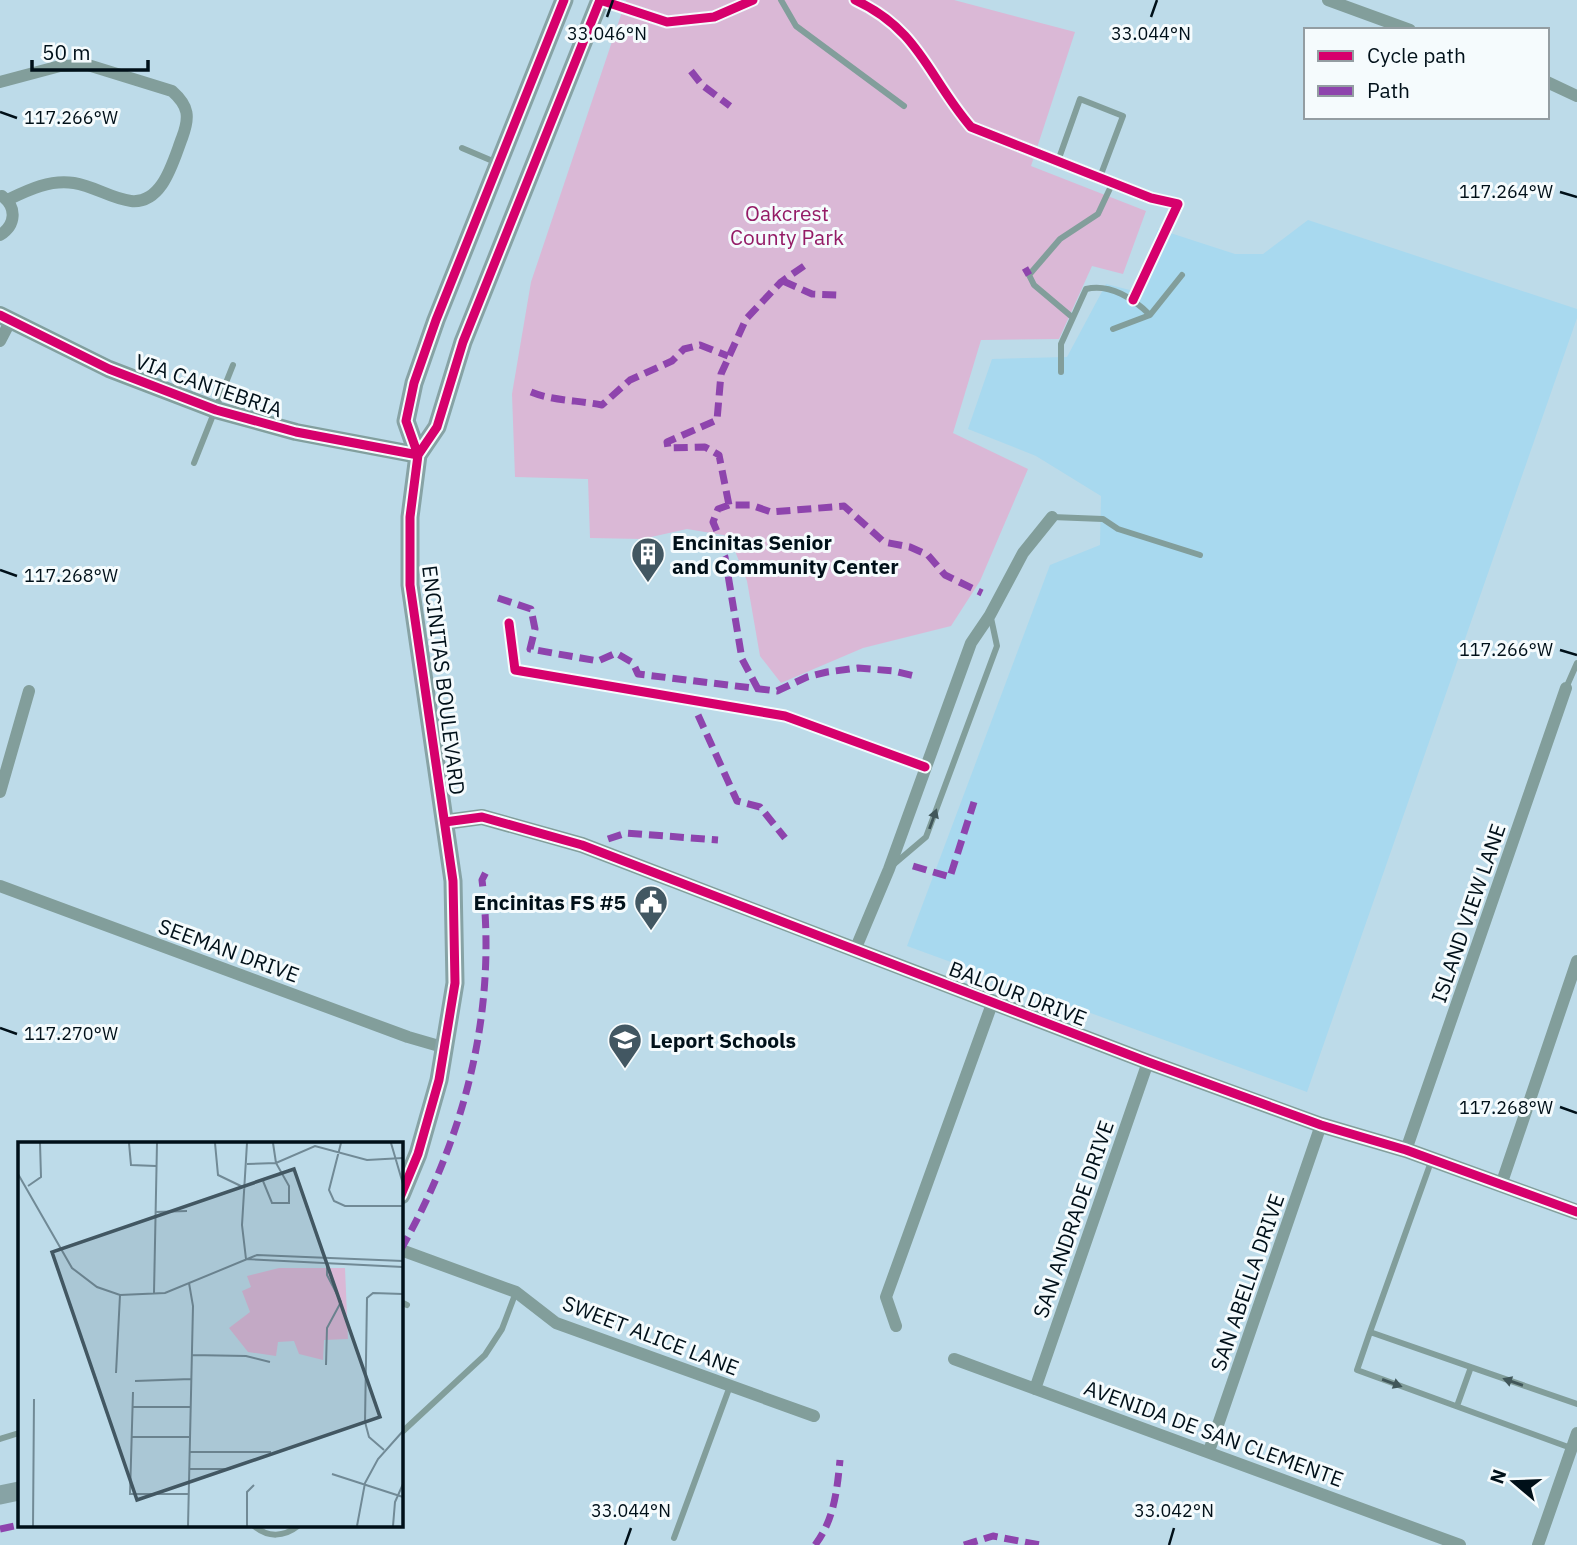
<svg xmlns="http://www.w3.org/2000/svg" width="1577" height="1545" viewBox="0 0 1577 1545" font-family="'IBM Plex Sans',sans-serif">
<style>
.built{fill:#a8d9ef}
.green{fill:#dab8d6}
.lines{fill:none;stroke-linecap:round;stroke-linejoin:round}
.service{stroke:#829e9b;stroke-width:6}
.minor{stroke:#829e9b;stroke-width:12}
.tertiary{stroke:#829e9b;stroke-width:16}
.secondary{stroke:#829f9e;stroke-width:18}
.primary{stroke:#87a3a5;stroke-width:19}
.quiet{stroke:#8e44ad;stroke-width:7;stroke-dasharray:14 7;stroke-linecap:butt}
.cycleway-casing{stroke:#f5fbfd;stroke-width:13}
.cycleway{stroke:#d6006c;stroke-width:9}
.oneway{fill:#41575a}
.ticks{fill:none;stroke:#001019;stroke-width:2.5}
.labels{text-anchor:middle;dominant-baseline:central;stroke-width:6;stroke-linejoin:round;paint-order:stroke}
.park-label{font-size:21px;fill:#941b66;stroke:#f5fbfd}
.street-label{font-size:21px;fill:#001019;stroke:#f5fbfd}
.poi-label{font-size:21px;font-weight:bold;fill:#001019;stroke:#f5fbfd;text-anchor:start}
.inset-road{fill:none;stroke:#718a96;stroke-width:2}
.view{fill:#425762;fill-opacity:0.15;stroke:#425762;stroke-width:3.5}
.inset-edge{fill:none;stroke:#001019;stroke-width:3.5}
.ticks-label{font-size:18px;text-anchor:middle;fill:#001019;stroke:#f5fbfd;stroke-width:6;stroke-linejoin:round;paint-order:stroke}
</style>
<rect width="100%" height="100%" fill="#bddbe9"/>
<path class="built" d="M1308 220 1577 309V318L1307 1092 907 946 1050 565 1100 545 1101 496 1036 456 968 429 992 359 1067 357 1106 284 1134 291 1158 229 1235 254H1263Z"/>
<path class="green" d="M626 0H954L1075 32 1031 166 1146 211 1123 274 1092 266 1059 339 981 340 953 433 1028 469 980 581 951 626 863 648 781 683 760 656 747 581 729 536 687 529 642 539 590 538 588 479 515 477 512 394 531 282Z"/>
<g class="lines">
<path class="service" d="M781 0 796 26 904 106
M462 148 495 162
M1058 161 1080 99 1123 116 1100 177
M1072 317 1034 285 1029 275 1060 239 1098 214 1113 182
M1113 329 1150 315 1182 275
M1061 372V344L1086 289C1110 283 1134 299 1150 315
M194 463 233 365
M1052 517 1103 519 1118 529 1200 555
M509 623 515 670 785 716 925 767
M1566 688 1577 663
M893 865 926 837 997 646 991 618
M401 1302 407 1305
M1370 1332 1432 1159
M1457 1406 1471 1367
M401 1433 485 1355 502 1329 516 1292
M0 1439 19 1433
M1571 1448 1357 1370 1370 1332 1577 1404
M254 1526C268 1538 284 1537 298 1526
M674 1538 730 1386"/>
<path class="minor" d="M600 0 667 22 714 17 753 0
M855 0C920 30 928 77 971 127L1151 198 1178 204
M1328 0 1410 30
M0 82 60 66 88 65 172 91C189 106 190 117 182 138 173 161 163 204 131 201 112 199 94 186 74 183 50 179 28 190 7 200
M1547 82 1577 96
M0 235C16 225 17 207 2 196
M0 341 11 320
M0 792 29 691
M0 886 408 1037 446 1048
M855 950 889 869 971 643 990 615 1023 553 1052 517
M1406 1150 1566 688
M1501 1185 1577 961
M401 1250 516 1292 556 1323 814 1416
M896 1326 886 1297 993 1001
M954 1359 1460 1545
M1035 1389 1148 1062
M1209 1451 1321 1125
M1538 1545 1577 1433"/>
<path class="tertiary" d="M445 822 482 817 582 845 1148 1062 1321 1125 1406 1150 1577 1212"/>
<path class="secondary" d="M0 315 109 369 216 410 296 432 418 455"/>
<path class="primary" d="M418 455 437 427 463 342 600 0
M401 1195 418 1154 439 1080 455 983 453 881 410 585V517L418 455 406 421 414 383 436 320 564 0
M0 1495 19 1491"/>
<path class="quiet" d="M691 71 702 85 730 106
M804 266 781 282 746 319 721 374 717 420 667 442 668 448 705 447 719 455 729 505H751L771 512 844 506 884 542 910 547 928 555 945 575 982 593
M1025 268 1029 275
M783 281 812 294 838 295
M531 392C553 401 577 400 602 405L630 380 672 361 684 349 700 345 728 356
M729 505 718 509 713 522 719 536 717 542 725 557 742 659 759 691
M498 598 531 609 535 629 530 649 598 661 616 653 633 663 638 674 777 691 807 677 827 672 858 668 894 671 915 676
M698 715 737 801 760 807 785 838
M608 839 626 833 718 840
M913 866 950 877 974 802
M401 1249C465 1137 498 1009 482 880L488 868
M0 1529 19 1525
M815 1545C834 1520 837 1491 840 1460
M964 1545 993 1536 1040 1545"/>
<g class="cycleway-casing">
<path id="cycleway" d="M600 0 667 22 714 17 753 0
M855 0C920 30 928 77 971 127L1151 198 1178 204 1133 300
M0 315 109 369 216 410 296 432 418 455
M418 455 437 427 463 342 600 0
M509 623 515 670 785 716 925 767
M445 822 482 817 582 845 1148 1062 1321 1125 1406 1150 1577 1212
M401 1195 418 1154 439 1080 455 983 453 881 410 585V517L418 455 406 421 414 383 436 320 564 0"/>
</g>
<use href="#cycleway" class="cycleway"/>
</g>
<defs><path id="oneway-solid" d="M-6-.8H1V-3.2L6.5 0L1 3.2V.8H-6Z" transform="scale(1.75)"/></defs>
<g class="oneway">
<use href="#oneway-solid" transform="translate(933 819) rotate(-70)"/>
<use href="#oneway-solid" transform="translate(1513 1382) rotate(-161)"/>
<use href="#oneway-solid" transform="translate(1392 1383) rotate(20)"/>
</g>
<path class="ticks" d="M607 17 613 0M1151 17 1157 0M0 112 17 118M1560 192 1577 197M0 570 17 576M1560 650 1577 655M0 1028 17 1034M1560 1107 1577 1113M625 1545 631 1528M1169 1545 1174 1528"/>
<defs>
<g id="building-pin" transform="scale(1.75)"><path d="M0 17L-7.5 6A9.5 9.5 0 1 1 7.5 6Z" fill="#425762" stroke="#f5fbfd"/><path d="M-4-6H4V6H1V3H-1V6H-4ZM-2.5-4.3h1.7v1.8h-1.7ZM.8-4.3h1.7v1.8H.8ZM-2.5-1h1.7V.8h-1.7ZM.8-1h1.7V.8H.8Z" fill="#fff"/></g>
<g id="civic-pin" transform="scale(1.75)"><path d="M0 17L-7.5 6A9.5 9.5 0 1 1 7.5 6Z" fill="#425762" stroke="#f5fbfd"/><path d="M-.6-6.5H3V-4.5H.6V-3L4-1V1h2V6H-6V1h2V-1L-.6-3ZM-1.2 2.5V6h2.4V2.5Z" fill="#fff"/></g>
<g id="school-pin" transform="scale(1.75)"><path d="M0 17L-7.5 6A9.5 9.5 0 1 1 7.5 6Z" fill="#425762" stroke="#f5fbfd"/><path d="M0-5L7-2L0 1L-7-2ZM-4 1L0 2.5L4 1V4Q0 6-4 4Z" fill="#fff"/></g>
</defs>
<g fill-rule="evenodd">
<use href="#building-pin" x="648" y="554"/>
<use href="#civic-pin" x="651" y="902"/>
<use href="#school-pin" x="625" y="1040"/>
</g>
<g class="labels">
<g class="park-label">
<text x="787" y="213">Oakcrest<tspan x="787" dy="24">County Park</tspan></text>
</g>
<g class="street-label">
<text transform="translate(209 385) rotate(19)">VIA CANTEBRIA</text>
<text transform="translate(444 680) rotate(83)">ENCINITAS BOULEVARD</text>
<text transform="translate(1468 913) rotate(-71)">ISLAND VIEW LANE</text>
<text transform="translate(229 950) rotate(20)">SEEMAN DRIVE</text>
<text transform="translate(1018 993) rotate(21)">BALOUR DRIVE</text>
<text transform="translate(1073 1219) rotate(-71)">SAN ANDRADE DRIVE</text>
<text transform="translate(1247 1282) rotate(-71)">SAN ABELLA DRIVE</text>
<text transform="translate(651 1335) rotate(21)">SWEET ALICE LANE</text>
<text transform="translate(1214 1433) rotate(20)">AVENIDA DE SAN CLEMENTE</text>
</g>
<g class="poi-label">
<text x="672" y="542">Encinitas Senior<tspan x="672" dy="24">and Community Center</tspan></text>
<text x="626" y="902" text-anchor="end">Encinitas FS #5</text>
<text x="650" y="1040">Leport Schools</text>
</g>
</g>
<g transform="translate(18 1142)">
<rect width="385" height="385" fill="#bddbe9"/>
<path d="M261 126H327L330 197 306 198 305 218 281 212 276 199 260 200 258 214 230 210 211 186 232 170 224 149 233 145 229 134Z" fill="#dab8d6"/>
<path class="inset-road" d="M111 1 113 23 138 24M197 1 200 33 227 46M323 1 311 48 316 59 327 64H385M373 1 385 42M229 22 258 21 297 4 349 18 385 16M0 32 54 126 79 145 102 153 147 151 239 113 385 119M245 39 254 61H271V44L258 21 255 1M10 44 23 35 22 1M137 70 169 69M228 117 385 125M228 117 224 83 229 1M136 151 139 1M173 213 228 214 252 220M308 223 309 186 323 160 309 133V121M98 231 102 153M117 239 173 237M115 250 112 352H171M114 265H172M114 295H171M366 308 351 295 347 280 349 156 355 151 385 152M172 310H253M172 327H213M314 332 385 355M15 384 16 257M170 384 175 164 171 141M229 384V350L236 343M339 384 347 341 360 317 385 289M375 384 377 360 385 342"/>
<path class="view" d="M276 27 362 275 119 358 34 110Z"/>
<rect width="385" height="385" class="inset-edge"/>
</g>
<g class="ticks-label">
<text x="607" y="40">33.046°N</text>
<text x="1151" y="40">33.044°N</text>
<text x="71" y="124">117.266°W</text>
<text x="1506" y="198">117.264°W</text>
<text x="71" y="582">117.268°W</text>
<text x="1506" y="656">117.266°W</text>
<text x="71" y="1040">117.270°W</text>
<text x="1506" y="1114">117.268°W</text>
<text x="631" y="1517">33.044°N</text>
<text x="1174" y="1517">33.042°N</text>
</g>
<rect x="1304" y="28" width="245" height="91" fill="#f5fbfd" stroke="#939da2" stroke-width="2"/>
<rect x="1318" y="51" width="35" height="10" fill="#d6006c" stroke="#939da2" stroke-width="2"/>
<text x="1367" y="63" font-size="21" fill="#001019">Cycle path</text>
<rect x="1318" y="86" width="35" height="10" fill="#8e44ad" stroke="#939da2" stroke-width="2"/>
<text x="1367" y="98" font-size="21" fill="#001019">Path</text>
<g transform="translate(1514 1482) rotate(289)" stroke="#f5fbfd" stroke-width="5" paint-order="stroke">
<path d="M0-5L12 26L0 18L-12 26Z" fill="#001019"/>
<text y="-10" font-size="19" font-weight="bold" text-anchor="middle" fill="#001019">N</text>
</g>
<path d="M32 60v10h116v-10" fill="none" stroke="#001019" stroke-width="3.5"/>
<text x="42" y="60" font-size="21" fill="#001019" stroke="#f5fbfd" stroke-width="5" paint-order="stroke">50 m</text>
</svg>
